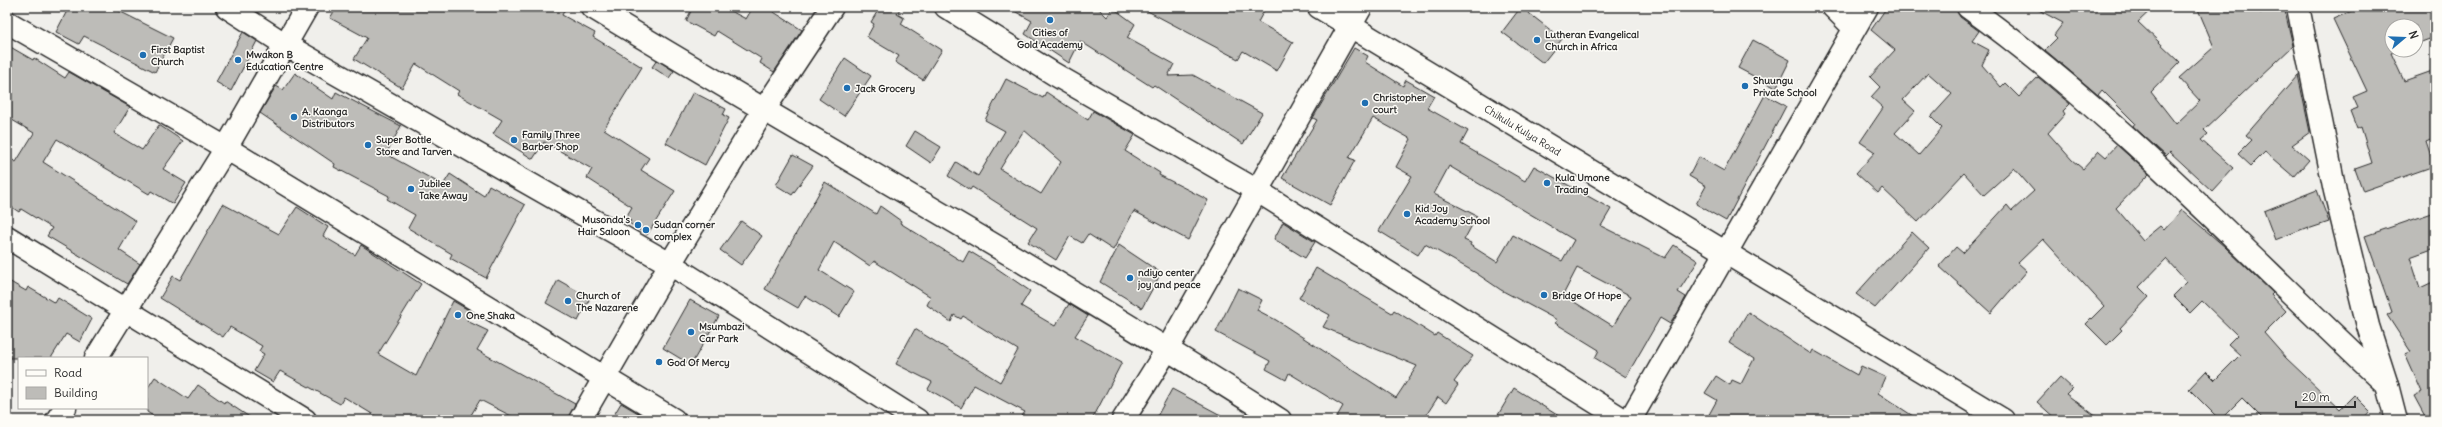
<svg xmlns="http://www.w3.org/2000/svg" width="2442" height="427" viewBox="0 0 2442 427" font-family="Delius,sans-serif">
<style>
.building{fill:#bdbcb8;stroke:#2b2b2b;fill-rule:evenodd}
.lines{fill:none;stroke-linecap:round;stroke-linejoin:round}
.minor-casing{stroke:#2b2b2b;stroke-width:25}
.minor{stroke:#fdfcf7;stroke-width:22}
.poi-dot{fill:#1f6fb2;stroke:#fdfcf7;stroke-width:1.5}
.labels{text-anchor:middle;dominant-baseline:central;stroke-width:3;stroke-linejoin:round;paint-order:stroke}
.poi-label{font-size:10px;font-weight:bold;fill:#2b2b2b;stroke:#fdfcf7;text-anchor:start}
.street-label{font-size:10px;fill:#2b2b2b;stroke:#fdfcf7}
</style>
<rect width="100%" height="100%" fill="#f0efeb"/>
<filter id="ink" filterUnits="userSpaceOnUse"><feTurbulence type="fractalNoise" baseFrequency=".025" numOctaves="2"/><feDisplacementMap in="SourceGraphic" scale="8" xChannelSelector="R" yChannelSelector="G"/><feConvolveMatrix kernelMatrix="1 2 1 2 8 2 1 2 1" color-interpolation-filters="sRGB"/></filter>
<g filter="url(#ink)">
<path class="building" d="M69 7H111L173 38 155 72 84 36 79 44 56 32Z
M337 7H566L562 15 595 33 593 37 642 67 604 129 649 158 641 170 675 191 647 235 629 223 631 221 626 217 632 207 587 178 592 169 544 142 533 159 493 134 502 120 457 94 459 91 416 64 402 88 354 59 367 38 330 18Z
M693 7H723L746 19 753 7H766L802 30 774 72 760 63 762 59 717 31 714 36 686 21Z
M880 7H901L897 14 904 18 901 24 942 50 923 80 895 62 899 56 867 37 874 24 871 22Z
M1007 7H1097L1107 17 1113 8 1135 24 1127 38 1174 64 1168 76 1193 75 1262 113 1243 144 1154 85 1152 87 1080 41 1069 63 1025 34 1032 21Z
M1140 7H1266L1258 22 1293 42 1277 71 1243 51 1238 59Z
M1521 7 1562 39 1543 63 1502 32Z
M1887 7H1956L1960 17 1979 31 1972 41 1989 50 1982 65 2001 87 2005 83 2019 97 2038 77 2070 104 2063 111 2065 114 2048 133 2072 160 2083 169 2099 151 2106 157 2117 145 2149 174 2116 208 2143 240 2160 226 2164 230 2182 210 2225 247 2273 293 2271 295 2286 311 2264 333 2286 358 2340 409 2354 395 2370 411 2362 420H2264L2242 398 2220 420 2189 389 2206 371 2215 380 2240 355 2228 344 2237 335 2202 301 2190 313 2173 296 2187 282 2166 259 2139 287 2149 297 2120 328 2122 330 2107 345 2086 324 2104 306 2043 239 2018 263 2027 271 1991 313 1939 266 1956 247 1963 253 2007 205 2012 211 2034 191 2014 168 1984 195 1964 173 1918 222 1882 188 1878 193 1856 173 1875 152 1860 142 1883 108 1871 97 1880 87 1870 77 1895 50 1871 30ZM1928 73 1952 94 1931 117 1942 128 1919 155 1895 133 1915 111 1903 100Z
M2033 7H2065L2072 12 2076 7H2154L2138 22 2180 62 2151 92 2176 124 2200 101 2179 78 2214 47 2197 7H2259L2260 13 2284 7 2293 46 2204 130 2208 134 2201 140 2233 168 2212 191 2170 152 2166 156 2133 126 2135 123 2102 90 2098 95 2045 50 2057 38 2054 35 2063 23Z
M2361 7H2435V37L2416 44V26H2392V50H2400L2391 53 2404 81 2435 70V137L2426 141 2434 166 2363 191 2355 169 2372 163 2361 127 2357 129 2350 111 2358 108 2353 97 2367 91 2333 19Z
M243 32 257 41 231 91 216 82Z
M1753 40 1790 60 1776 88 1738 68Z
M7 45 33 60 34 58 65 78 69 72 130 107 114 133 142 150 159 125 183 141 163 169 186 183 173 204 151 191 149 194 57 139 43 162 136 221 119 250 140 264 127 284 47 236 52 228 21 209 19 212 7 204V157L16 162 34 133 7 117Z
M1354 48 1368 56 1365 62 1403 86 1406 80 1434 96 1427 108 1468 131 1461 144 1525 181 1534 166 1611 209 1601 226 1665 258 1674 245 1698 261 1678 292 1686 297 1678 312 1670 324 1660 318 1626 377 1595 358 1599 350 1555 323 1557 320 1501 290 1476 273 1425 244 1418 255 1379 231 1412 176 1396 167 1411 139 1373 118 1349 158 1355 160 1330 205 1282 178 1317 120 1313 118ZM1449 166 1574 240 1562 261 1513 235 1497 262 1470 245 1471 243 1464 240 1477 216 1434 194ZM1577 268 1631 296 1613 326 1563 295Z
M845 58 871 76 844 116 819 99Z
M657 60 674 71 669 78 652 67Z
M295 73 333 99 336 92 401 126 386 154 443 185 450 174 484 196 489 185 525 205 486 278 450 258 452 254 408 228 415 215 387 199 389 196 334 167 335 164 260 113 276 86 283 90Z
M2298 75 2310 132 2292 145 2309 160 2294 177 2265 152 2251 166 2238 154 2252 140 2246 135Z
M1006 79 1043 98 1046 92 1088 120 1093 111 1135 135 1125 151 1160 173 1159 175 1208 200 1188 240 1134 211 1113 250 1088 234 1082 243 1070 236 1056 260 1028 242 1037 228 972 187 970 190 948 176 956 162 978 176 1005 131 985 120ZM1024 130 1061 162 1041 194 1000 169Z
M693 92 726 109 723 115 729 118 705 165 666 143Z
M1765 95 1786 106 1726 221 1696 204 1706 186 1689 176 1699 157 1724 171Z
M915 131 941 147 931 163 906 146Z
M793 155 813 166 792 195 776 185Z
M825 182 876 214 880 206 901 221 900 223 963 262 969 251 992 265 1030 291 1021 306 1055 326 1069 304 1088 316 1075 336 1122 362 1092 420H1019L1025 412 974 385 961 408 928 389 932 382 896 364 915 329 1000 382 1018 350 963 316 961 319 954 315 951 322 927 305 931 297 874 261 870 266 834 242 819 270 854 292 839 317 805 296 798 308 765 289Z
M2317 190 2329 222 2308 229V227L2275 240 2264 211Z
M223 204 279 234 297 207 328 227 323 236 355 255 361 245 421 284 378 354 416 376 453 301 472 312 467 321 488 331 477 350 575 404 568 420H519L480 400 468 420H382L344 397 340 404 280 371 273 382 254 371 264 354 259 351 262 346 230 327 223 337 160 298 173 276 180 280Z
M2435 212V248L2410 257 2420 288 2435 281V420H2427L2414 396 2422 392 2405 354 2411 352 2387 315 2392 312 2365 236Z
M741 221 762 236 741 265 720 250Z
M1283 222 1315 242 1305 258 1274 239Z
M1912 232 1929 248 1875 308 1856 294Z
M1119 245 1161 273 1142 308 1100 282Z
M1316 268 1392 313 1394 310 1435 336 1437 333 1473 356 1454 382 1458 385 1446 403 1438 397 1423 420H1335L1343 406 1289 373 1286 380 1266 369 1270 361 1216 332 1238 288 1262 300 1257 310 1276 320 1396 398 1417 366 1323 327 1330 315 1299 298Z
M7 280 26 291 28 287 55 303 58 298 92 319 80 342 66 334 51 358H7Z
M558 280 590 298 578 321 546 303Z
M690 300 719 316 691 365 663 348Z
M1748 312 1811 354 1813 350 1857 375 1861 366 1885 377 1878 393 1919 420H1706L1717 400 1705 393 1716 376 1730 385 1732 380 1741 384 1754 359 1729 343Z
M155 377 188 399 198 385 224 403 225 401 254 420H159L147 412V389Z
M2060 377 2072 388 2066 394 2101 420H2057L2037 402Z
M1514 388 1565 420H1495Z
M1172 389 1230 420H1155Z
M621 403 650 420H611Z"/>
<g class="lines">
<g class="minor-casing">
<g id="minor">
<path d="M227 7 286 45 670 264 917 420"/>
<path d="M592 7C821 146 1055 276 1280 420"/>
<path d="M946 7 1054 74 1256 190 1624 420"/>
<path id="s1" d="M1319 7 2003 420"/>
<path d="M1833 7 1854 28"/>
<path d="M1968 7C2121 117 2249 257 2387 385"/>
<path d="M2298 7 2335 191 2368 326 2387 385 2396 420"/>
<path d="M7 22 226 148 674 420"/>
<path d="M7 237 305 420"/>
<path d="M96 358 226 148 307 7"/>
<path d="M57 420 65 408"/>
<path d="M580 420 670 264 763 111 832 7"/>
<path d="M1123 420 1168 348 1361 7"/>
<path d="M1630 420 1867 7"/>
</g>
</g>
<use href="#minor" class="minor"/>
</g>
</g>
<g class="poi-dot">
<circle cx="1050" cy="20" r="4"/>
<circle cx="1537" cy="40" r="4"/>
<circle cx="143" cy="55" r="4"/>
<circle cx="238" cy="60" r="4"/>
<circle cx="1745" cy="86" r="4"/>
<circle cx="847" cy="88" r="4"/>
<circle cx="1365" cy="103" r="4"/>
<circle cx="294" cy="117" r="4"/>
<circle cx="514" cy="140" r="4"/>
<circle cx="368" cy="145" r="4"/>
<circle cx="1547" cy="183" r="4"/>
<circle cx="411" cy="189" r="4"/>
<circle cx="1407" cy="214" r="4"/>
<circle cx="638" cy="225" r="4"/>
<circle cx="646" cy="230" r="4"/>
<circle cx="1130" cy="278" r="4"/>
<circle cx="1544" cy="295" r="4"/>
<circle cx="568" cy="301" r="4"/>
<circle cx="458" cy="315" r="4"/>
<circle cx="691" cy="332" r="4"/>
<circle cx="659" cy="362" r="4"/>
</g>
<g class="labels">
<g class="poi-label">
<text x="1050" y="32" text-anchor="middle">Cities of<tspan x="1050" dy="12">Gold Academy</tspan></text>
<text x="1545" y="34">Lutheran Evangelical<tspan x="1545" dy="12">Church in Africa</tspan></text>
<text x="151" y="49">First Baptist<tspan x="151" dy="12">Church</tspan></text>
<text x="246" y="54">Mwakon B<tspan x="246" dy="12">Education Centre</tspan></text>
<text x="1753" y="80">Shuungu<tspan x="1753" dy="12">Private School</tspan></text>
<text x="855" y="88">Jack Grocery</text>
<text x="1373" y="97">Christopher<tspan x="1373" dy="12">court</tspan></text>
<text x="302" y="111">A. Kaonga<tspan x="302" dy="12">Distributors</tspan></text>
<text x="522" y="134">Family Three<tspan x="522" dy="12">Barber Shop</tspan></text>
<text x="376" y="139">Super Bottle<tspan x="376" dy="12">Store and Tarven</tspan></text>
<text x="1555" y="177">Kula Umone<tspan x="1555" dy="12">Trading</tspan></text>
<text x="419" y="183">Jubilee<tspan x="419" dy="12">Take Away</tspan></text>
<text x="1415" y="208">Kid Joy<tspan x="1415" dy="12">Academy School</tspan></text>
<text x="630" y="219" text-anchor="end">Musonda's<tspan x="630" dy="12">Hair Saloon</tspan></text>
<text x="654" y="224">Sudan corner<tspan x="654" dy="12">complex</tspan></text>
<text x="1138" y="272">ndiyo center<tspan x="1138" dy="12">joy and peace</tspan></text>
<text x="576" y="295">Church of<tspan x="576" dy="12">The Nazarene</tspan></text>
<text x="1552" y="295">Bridge Of Hope</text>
<text x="466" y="315">One Shaka</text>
<text x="699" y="326">Msumbazi<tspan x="699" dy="12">Car Park</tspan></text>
<text x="667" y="362">God Of Mercy</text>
</g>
<g class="street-label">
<text stroke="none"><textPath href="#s1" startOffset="238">Chikulu Kulya Road</textPath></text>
</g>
</g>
<rect width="2442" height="427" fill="none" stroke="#fdfcf7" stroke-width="24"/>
<rect x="12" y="12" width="2418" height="403" fill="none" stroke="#2b2b2b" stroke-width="1.5" filter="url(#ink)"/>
<rect x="18" y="357" width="130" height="52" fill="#fdfcf7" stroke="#a9a8a5"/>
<rect x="26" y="370" width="20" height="6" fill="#fdfcf7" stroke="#a9a8a5"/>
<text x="54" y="377" font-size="12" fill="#2b2b2b">Road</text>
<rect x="26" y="387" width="20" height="12" fill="#bdbcb8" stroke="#a9a8a5"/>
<text x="54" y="397" font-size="12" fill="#2b2b2b">Building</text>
<g transform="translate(2404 38) rotate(71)"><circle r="19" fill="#fdfcf7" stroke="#a9a8a5"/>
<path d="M0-3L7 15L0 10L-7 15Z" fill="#1f6fb2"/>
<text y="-6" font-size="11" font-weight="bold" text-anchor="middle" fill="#2b2b2b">N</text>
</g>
<path d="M2296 401v6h59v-6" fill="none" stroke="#2b2b2b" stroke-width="2"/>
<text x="2302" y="401" font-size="12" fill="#2b2b2b" stroke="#fdfcf7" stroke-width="3" paint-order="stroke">20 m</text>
</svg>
